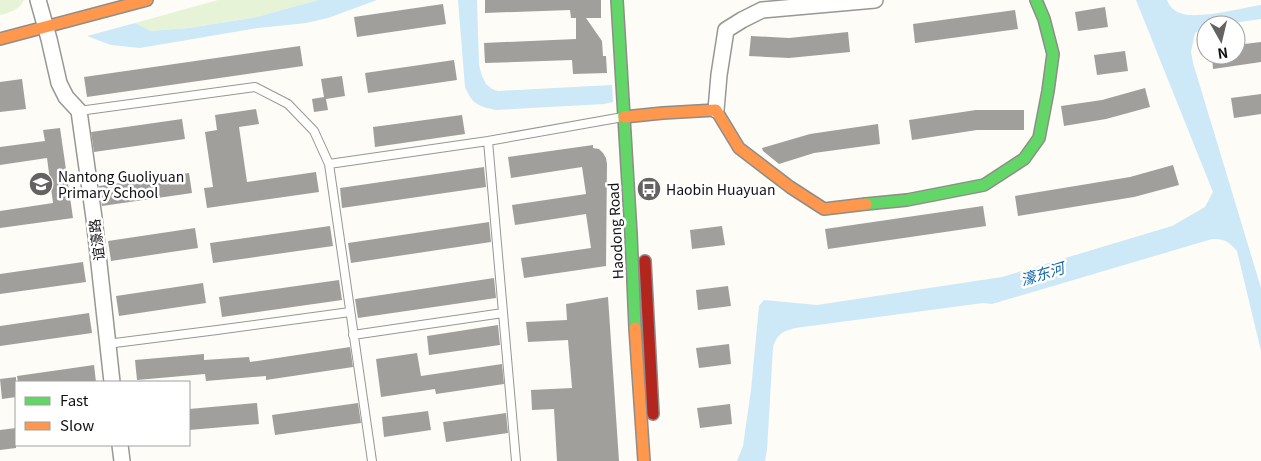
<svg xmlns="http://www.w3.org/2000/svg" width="1261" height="461" viewBox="0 0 1261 461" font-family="Georgia,'Noto Sans SC',serif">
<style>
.green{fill:#e7f3d7}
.water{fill:#cde8f7}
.building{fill:#a19f9c}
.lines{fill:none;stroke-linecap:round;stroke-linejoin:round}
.lane-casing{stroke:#979795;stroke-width:10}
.street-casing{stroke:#979795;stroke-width:18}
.fast-casing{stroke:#8e8d8b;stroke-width:14}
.slow-casing{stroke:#8e8d8b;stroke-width:14}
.jam-casing{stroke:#8e8d8b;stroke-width:14}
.lane{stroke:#fffffe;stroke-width:8}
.street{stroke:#fffffe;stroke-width:15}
.fast{stroke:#63d668;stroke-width:11}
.slow{stroke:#ff974d;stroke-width:11}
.jam{stroke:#b3261e;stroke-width:11}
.labels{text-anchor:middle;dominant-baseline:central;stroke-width:5;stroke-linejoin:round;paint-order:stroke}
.poi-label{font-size:14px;fill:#111;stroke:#fff;text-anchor:start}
.street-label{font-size:14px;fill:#111;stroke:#fff}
.water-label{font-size:15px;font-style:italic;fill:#1768a6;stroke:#fff}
</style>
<rect width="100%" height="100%" fill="#fdfcf7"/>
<path class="green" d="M0 0H24C19 10 11 12 0 15Z
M218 0H318L257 17 189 28 151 31 135 23Z"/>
<path class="water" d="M318 0H377L328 18 306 23 258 28 140 48 111 45 87 36 135 23 151 31 189 28 257 17Z
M458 0H477L479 65 482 76 486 84 492 89 498 91 612 85 613 102 604 104 496 110C478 106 473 105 465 87Z
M1136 0H1167C1169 6 1174 11 1180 13 1197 20 1242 8 1261 5V19L1219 25H1206V27L1195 33 1191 52 1193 63 1261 288V351L1237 251C1228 241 1225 239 1212 239L992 304 983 303 795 328C782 332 778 333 773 347L767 450 765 461H737L743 446 751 390 759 306 764 300 817 305 1002 277 1172 226 1205 207 1213 192Z"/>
<path class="building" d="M485 0H601V18H586L602 41 603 56H606L607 73 573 74 572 60 485 63 484 43 576 39V18H571L570 10 485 13Z
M443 4 446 24 357 37 354 17Z
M1105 7 1108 27 1078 31 1075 12Z
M1015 10 1018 29 915 43 913 24Z
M848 32 850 52 789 58 749 56 751 36 789 38Z
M1261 42V62L1213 69 1212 55H1236V45Z
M300 46 303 66 87 97 84 77Z
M1125 51 1128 71 1097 75 1094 55Z
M454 60 457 80 368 93 365 73Z
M342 76 345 96 326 99 328 110 314 112 312 99 324 97 321 79Z
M22 79 26 109 0 112V82Z
M1145 88 1150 107 1106 119 1064 126 1061 106 1102 100Z
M1261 94V114L1234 118 1231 98Z
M256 109 259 124 239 127 247 182 316 172 319 192 207 208 204 188 213 187 205 132 217 130 215 115Z
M976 110H1024V130H977L912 140 909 120Z
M462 115 465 134 375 147 373 127Z
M182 119 185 139 94 152 91 132Z
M878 124 880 144 814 153 779 164 763 151 762 148 810 134Z
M60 128 73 218 0 228V211L53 203 47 158 0 165V147L45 141 43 130Z
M593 145V148L599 149 603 153 606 158 607 164 606 266 524 278 521 258 591 248 586 214 515 225 512 205 586 194 582 167 511 178 508 157Z
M1173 165 1179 185 1134 197 1018 216 1015 196 1130 177Z
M484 167 486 187 342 208 340 188Z
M189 173 192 193 102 206 99 186Z
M983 206 986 226 828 249 825 229Z
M489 222 491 242 351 263 348 243Z
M330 226 333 246 213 263 210 243Z
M722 226 725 245 692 249 690 230Z
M195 228 198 248 111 261 108 241Z
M83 262 86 282 0 294V274Z
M494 278 496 298 358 318 355 299Z
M339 280 342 300 222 317 219 297Z
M203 283 206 303 119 316 116 296Z
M728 286 731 306 698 310 696 290Z
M608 297 619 461H557L554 409 532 410 531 390 572 388 568 340 528 342 526 322 567 320 566 304Z
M89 313 92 333 0 346V326Z
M498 325 500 345 429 355 427 336Z
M729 344 731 364 699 368 696 348Z
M350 347 353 367 266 380V376L206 381 205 374 137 380 135 360 204 354V360L249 357 250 362Z
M417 353 421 376 502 364 504 384 436 394 435 389 381 397 376 359Z
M94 365 96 382H18L17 376Z
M16 377V397L2 399 0 379Z
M257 403 259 424 189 430V409Z
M358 403 361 423 275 435 272 415Z
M730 404 732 424 700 428 697 408Z
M428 411 431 430 384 437 382 417Z
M506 413 508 433 446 442 443 422Z
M16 428V448L0 450V430Z"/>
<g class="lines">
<g class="lane-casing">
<path id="lane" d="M79 111 255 87 288 104 314 131 329 164 372 461
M488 141 516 461
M329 164 488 141 623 117
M353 335 503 313
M107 344 217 330 350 312"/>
</g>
<g class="street-casing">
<path id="street" d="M38 0 49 39 59 83 66 97 79 111 94 218 112 382
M716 110 719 75 726 30 742 20 762 10 875 0
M120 445 122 461"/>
</g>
<g class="fast-casing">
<path id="fast" d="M617 0 631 234 635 328
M866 204 907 200 984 185 1024 159 1039 138 1048 91 1053 54 1044 19 1036 0"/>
</g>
<g class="slow-casing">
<path id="slow" d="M0 39 147 0
M624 117 663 113 716 110 739 148 790 187 824 209 866 204
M635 328 644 461"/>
</g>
<g class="jam-casing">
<path id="jam" d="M645 261 653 414"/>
</g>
<use href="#lane" class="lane"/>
<use href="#street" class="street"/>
<use href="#fast" class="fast"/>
<use href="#slow" class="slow"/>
<use href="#jam" class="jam"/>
</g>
<defs>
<g id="school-disc" transform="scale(1.25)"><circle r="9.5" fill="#646362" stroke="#fff"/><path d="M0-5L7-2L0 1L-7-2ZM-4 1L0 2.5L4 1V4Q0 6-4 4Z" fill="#fff"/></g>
<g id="bus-disc" transform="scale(1.25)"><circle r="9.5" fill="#646362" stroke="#fff"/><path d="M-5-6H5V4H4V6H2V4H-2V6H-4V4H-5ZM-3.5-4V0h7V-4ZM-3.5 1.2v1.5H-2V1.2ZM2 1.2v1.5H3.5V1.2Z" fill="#fff"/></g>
</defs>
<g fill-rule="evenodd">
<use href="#school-disc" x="41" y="184"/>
<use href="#bus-disc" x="649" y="189"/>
</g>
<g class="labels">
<g class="poi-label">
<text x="58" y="176">Nantong Guoliyuan<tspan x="58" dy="16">Primary School</tspan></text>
<text x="666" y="189">Haobin Huayuan</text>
</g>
<g class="street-label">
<text transform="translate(615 231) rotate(-93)">Haodong Road</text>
<text transform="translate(96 240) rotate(-97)">谊濠路</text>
</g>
<g class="water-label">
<text transform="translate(1042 273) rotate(-17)">濠东河</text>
</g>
</g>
<rect x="15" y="381" width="175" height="65" fill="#ffffff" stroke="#a0a0a0"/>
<rect x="25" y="397" width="25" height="8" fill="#63d668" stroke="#a0a0a0"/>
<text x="60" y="406" font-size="15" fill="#111111">Fast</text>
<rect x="25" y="422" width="25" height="8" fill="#ff974d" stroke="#a0a0a0"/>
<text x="60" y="431" font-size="15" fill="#111111">Slow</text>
<g transform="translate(1221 40) rotate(172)"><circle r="24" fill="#ffffff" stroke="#a0a0a0"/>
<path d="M0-4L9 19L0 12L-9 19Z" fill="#646362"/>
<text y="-8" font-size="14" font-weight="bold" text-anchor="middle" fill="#111111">N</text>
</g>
</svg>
